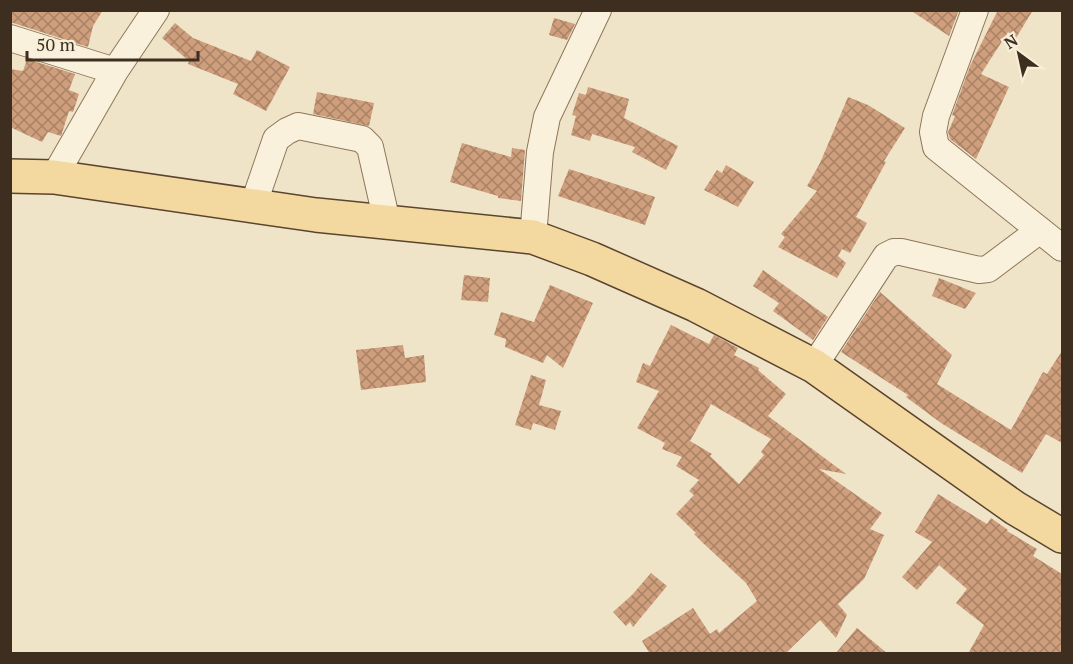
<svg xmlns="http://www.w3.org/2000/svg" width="1073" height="664" viewBox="0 0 1073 664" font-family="'PT Serif',serif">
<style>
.building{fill:url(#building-cross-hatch);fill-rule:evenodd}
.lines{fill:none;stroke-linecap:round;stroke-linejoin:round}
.minor-casing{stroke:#8d765c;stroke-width:28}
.major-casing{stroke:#5b4430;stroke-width:36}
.minor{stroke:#faf1dc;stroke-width:26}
.major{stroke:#f3d9a0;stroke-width:33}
</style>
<defs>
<pattern id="building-cross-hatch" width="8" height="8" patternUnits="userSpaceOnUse" patternTransform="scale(1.5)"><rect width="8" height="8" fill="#cf9f7d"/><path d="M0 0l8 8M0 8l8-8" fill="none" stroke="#a98266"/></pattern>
</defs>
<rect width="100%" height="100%" fill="#f0e4c8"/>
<path class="building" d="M10 10H103L93 26 88 47 10 22Z
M910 10H959L949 36Z
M998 10H1033L1016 38 1008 32 981 74 1009 87 976 159 950 139 948 132 955 116 952 115 970 66Z
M554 18 575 24 567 40 549 35Z
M175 23 193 38 251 61 257 50 290 67 266 111 233 94 238 84 188 64 189 61 162 38Z
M27 59 75 74 69 90 79 94 73 112 69 111 61 136 48 132 42 142 10 127V69L23 71Z
M588 87 629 99 624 118 678 146 666 170 632 152 635 147 592 134 590 141 571 135 576 116 572 115 579 93 586 95Z
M317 92 374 103 369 126 313 114Z
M848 97 868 105 905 128 884 161 886 162 856 217 867 223 850 253 842 249 838 256 846 263 837 278 778 247 785 237 781 234 817 191 807 186 820 163Z
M462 143 511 157 512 148 525 150 521 201 498 198V196L450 182Z
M726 165 754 182 738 207 704 190 717 170 722 173Z
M569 169 655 197 645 225 558 196Z
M763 270 828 317 813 340 773 311 779 303 753 286Z
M464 275 490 278 488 302 461 300Z
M939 278 976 293 965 309 932 296Z
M550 285 593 303 563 368 547 355 543 363 505 347 506 339 494 335 501 312 534 322Z
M880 292 952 355 937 384 1011 430 1043 372 1047 374 1062 351V443L1046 434 1022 473 941 423 906 397 908 395 841 352Z
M671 325 709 344 714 335 738 348 734 355 759 368 758 370 786 394 768 416 846 474 819 469 882 513 870 529 884 535 864 579 838 604 847 615 836 638 820 620 785 654H650L642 641 693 608 710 634 717 629 719 633 757 601 746 583 703 543 694 534 696 533 676 514 694 495 689 491 699 480 676 466 682 457 662 449 665 443 637 428 659 391 636 382 643 363 650 366ZM711 404 771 439 761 452 764 455 739 484 710 456 712 454 690 441Z
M403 345 405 358 424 355 426 382 361 390 356 350Z
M531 375 546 380 539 405 561 411 555 430 533 423 531 430 515 425Z
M938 494 987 524 991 518 1008 530 1007 531 1037 549 1033 556 1062 574V654H968L984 625 956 603 967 589 939 565 917 590 902 577 932 542 915 532Z
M651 573 667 586 633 627 630 622 626 626 613 612 632 595Z
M857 628 888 654H835Z"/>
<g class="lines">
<g class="minor-casing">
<path id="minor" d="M975 10 936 116 933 132 936 147 1062 248
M10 38 115 71
M54 177 115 71 156 10
M253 206 276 139 287 131 298 126 362 139 370 147 387 222
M533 237 540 152 547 117 598 10
M814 366 886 256 894 252H901L979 270 988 269 1040 230"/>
</g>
<g class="major-casing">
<path id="major" d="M10 176 54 177 316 215 533 237 592 259 696 305 814 366 1015 508 1062 536"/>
</g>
<use href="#minor" class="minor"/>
<use href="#major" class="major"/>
</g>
<rect width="1073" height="664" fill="none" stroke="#3d2e20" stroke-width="24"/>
<g transform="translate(1019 54) rotate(327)" stroke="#f7eed8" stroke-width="4.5" paint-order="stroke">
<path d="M0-4.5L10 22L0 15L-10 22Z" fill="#3d2e20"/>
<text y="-9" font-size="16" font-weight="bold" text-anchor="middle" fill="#3d2e20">N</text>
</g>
<path d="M27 51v9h171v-9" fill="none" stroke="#3d2e20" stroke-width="3"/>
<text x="36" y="51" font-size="18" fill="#3d2e20" stroke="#f7eed8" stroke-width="4.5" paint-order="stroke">50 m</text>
</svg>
